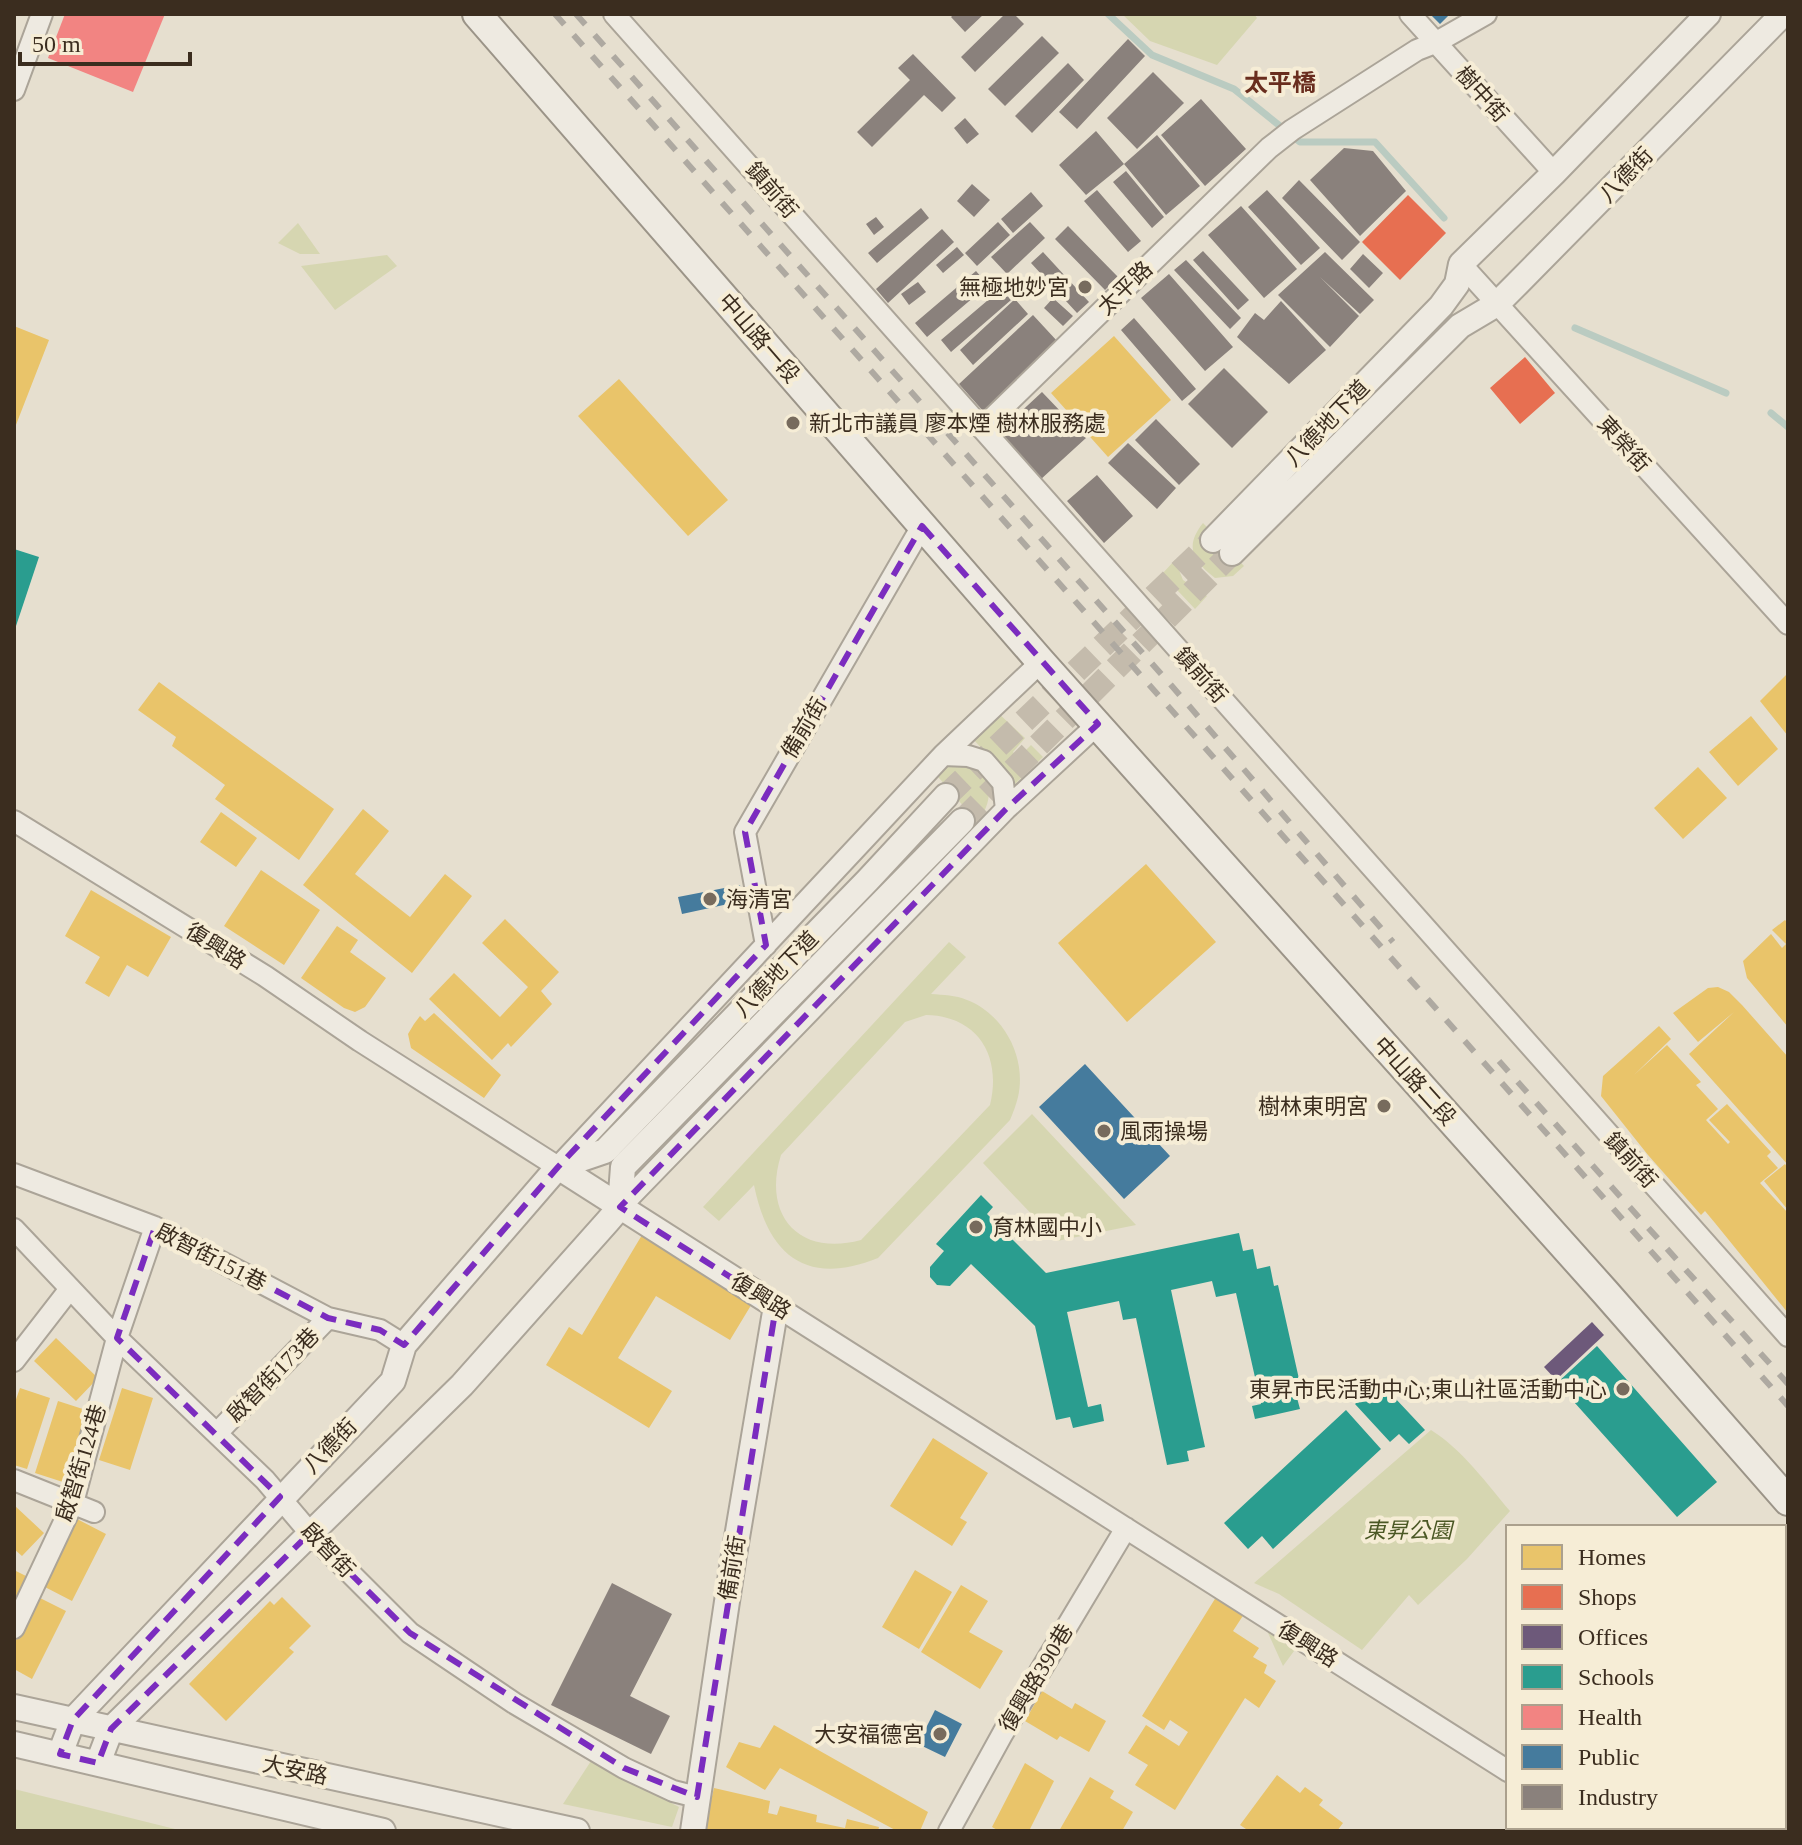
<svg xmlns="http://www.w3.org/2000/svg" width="1802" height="1845" viewBox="0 0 1802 1845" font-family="'Times New Roman','Noto Sans TC',serif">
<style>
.green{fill:#d6d6b1;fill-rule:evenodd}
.homes{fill:#e9c46a}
.shops{fill:#e76f51}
.offices{fill:#6d597a}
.schools{fill:#2a9d8f}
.health{fill:#f28482}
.public{fill:#457b9d}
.industry{fill:#8a817c}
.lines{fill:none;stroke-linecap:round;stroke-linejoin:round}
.stream{stroke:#bacbc1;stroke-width:7}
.tertiary-tunnel{stroke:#c4bbac;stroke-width:24;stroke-dasharray:24 12;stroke-linecap:butt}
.minor-casing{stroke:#aba498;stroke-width:24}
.tertiary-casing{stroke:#aba498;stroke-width:28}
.secondary-casing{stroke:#9b9488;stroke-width:32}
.minor{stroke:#eeeae1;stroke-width:20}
.tertiary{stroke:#eeeae1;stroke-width:24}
.secondary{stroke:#eeeae1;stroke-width:28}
.rail{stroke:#aea9a1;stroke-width:6;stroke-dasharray:14 14;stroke-linecap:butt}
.marked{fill:none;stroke:#7b2cbf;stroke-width:6;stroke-dasharray:16 10;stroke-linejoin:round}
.poi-dot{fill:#776b5d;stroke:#f6edd6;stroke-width:3}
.labels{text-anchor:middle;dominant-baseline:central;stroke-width:8;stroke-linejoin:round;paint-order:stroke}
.street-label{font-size:22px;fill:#3b2d1f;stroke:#f6edd6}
.poi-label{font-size:22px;fill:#3b2d1f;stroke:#f6edd6;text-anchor:end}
.park-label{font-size:22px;font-style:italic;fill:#4b5825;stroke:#f6edd6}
.neighbourhood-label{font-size:24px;font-weight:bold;fill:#692d1e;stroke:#f6edd6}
</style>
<rect width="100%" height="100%" fill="#e6dfcf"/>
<path class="green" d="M1122 14H1254L1257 18 1217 65 1150 41Z
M298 223 320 254H300L278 243Z
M387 255 397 266 335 310 301 266Z
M1203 523 1244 566 1233 576 1215 578C1193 561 1184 547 1203 523Z
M1175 560 1183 580 1207 596 1195 609 1162 574Z
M997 712 1025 738 1013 752 1018 758 1031 745 1043 757 1015 784 972 738Z
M944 763 973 764C993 786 993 798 978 823L933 771Z
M949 942 966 957 931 994C944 995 955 995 967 1000 1004 1014 1027 1058 1018 1097 1016 1105 1013 1113 1010 1120L878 1258C806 1287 768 1255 754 1185L719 1221 703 1207ZM926 1015C978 1016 1002 1056 990 1105L861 1240C799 1257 762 1215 781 1155L905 1022Z
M1032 1114 1136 1225 1057 1241 983 1163Z
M1431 1430C1463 1450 1486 1483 1510 1511L1467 1559 1418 1605 1409 1595 1362 1650 1279 1594 1254 1583Z
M1264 1624 1297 1647 1283 1666Z
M591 1761 679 1807 672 1827 563 1804Z
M14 1789 183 1831H14Z"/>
<path class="homes" d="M14 326 49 340 14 430Z
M1114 336 1171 400 1108 457 1051 393Z
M619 379 728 500 688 536 578 416Z
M1788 673V736L1760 701Z
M159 682 334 809 299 860 215 799 225 785 172 746 176 737 138 710Z
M1751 716 1778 749 1738 786 1709 752Z
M1698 767 1727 798 1683 839 1654 808Z
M363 809 389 831 355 874 410 917 445 874 472 896 412 973 303 885Z
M221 812 257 838 236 867 200 842Z
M1146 864 1216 942 1127 1022 1058 943Z
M261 870 320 910 284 965 224 926Z
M91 890 171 937 148 977 127 965 109 997 85 983 100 957 65 936Z
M505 919 559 972 541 991 552 1004 511 1047 508 1043 492 1060 429 999 454 973 500 1017 528 987 482 943Z
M1785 920 1788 923V1027L1747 978 1743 961 1771 934 1782 948 1786 944 1772 930Z
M337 926 358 940 350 952 386 978 365 1007 355 1012 344 1008 301 978Z
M1718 987 1729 992 1742 1005 1788 1057V1165L1689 1054 1734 1012 1698 1042 1673 1013 1708 988Z
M434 1013 501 1075 484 1098 411 1048 408 1034 414 1024 420 1016 425 1021Z
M1659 1026 1671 1039 1634 1075 1667 1045 1701 1082 1696 1085 1718 1109 1706 1120 1728 1144 1730 1142 1709 1120 1727 1104 1771 1152 1767 1156 1778 1168 1760 1183 1788 1213V1313L1715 1223 1705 1211 1701 1215 1648 1155 1601 1096 1603 1076Z
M1785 1164 1788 1168V1210L1764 1181Z
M642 1235 753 1302 730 1340 656 1296 618 1358 672 1391 649 1428 546 1365 569 1327 582 1335Z
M56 1338 98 1378 76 1401 34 1361Z
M20 1388 50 1398 27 1469 14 1465V1405Z
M122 1388 153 1398 130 1470 99 1460Z
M58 1401 89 1411 66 1483 35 1473Z
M933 1438 988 1473 960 1518 967 1522 952 1546 890 1506Z
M14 1505 44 1533 22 1556 14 1549Z
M77 1519 106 1534 72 1601 43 1586Z
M14 1570 28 1577 14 1606Z
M915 1570 952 1592 919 1649 882 1627Z
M961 1585 988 1601 969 1632 1003 1651 980 1689 921 1652Z
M1218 1594 1246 1611 1233 1631 1259 1648 1253 1657 1267 1665 1264 1673 1276 1681 1259 1708 1245 1698 1175 1810 1135 1785 1148 1765 1128 1753 1146 1725 1179 1746 1188 1732 1170 1720 1164 1730 1142 1716Z
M38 1597 66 1611 32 1679 14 1669V1644Z
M282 1597 311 1626 289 1648 294 1652 226 1721 189 1684 270 1601 274 1605Z
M1042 1691 1072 1709 1075 1703 1106 1721 1089 1752 1060 1736 1057 1740 1025 1721Z
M774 1725 928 1812 920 1831H897L780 1768 765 1790 726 1767 739 1742 760 1748Z
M1025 1763 1054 1781 1029 1831H999L992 1827Z
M1277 1775 1300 1793 1305 1787 1323 1800 1319 1805 1343 1823 1337 1831H1249L1240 1825Z
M1090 1777 1114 1791 1110 1798 1133 1812 1122 1831H1059Z
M714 1788 770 1801 768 1813 777 1815 780 1806 817 1815 816 1822 845 1828 847 1819 879 1827 878 1831H709L707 1829 706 1821Z"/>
<path class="shops" d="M1408 195 1446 233 1400 280 1362 242Z
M1525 357 1555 393 1520 424 1490 388Z"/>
<path class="offices" d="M1592 1322 1604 1335 1556 1380 1544 1367Z"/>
<path class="schools" d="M14 549 39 557 15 629H14Z
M981 1195 993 1207 987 1214 1046 1273 1239 1233 1243 1251 1253 1249 1257 1269 1270 1266 1274 1286 1278 1285 1303 1397 1297 1398 1300 1409 1255 1419 1252 1406 1261 1404 1236 1293 1216 1297 1212 1281 1171 1290 1205 1447 1187 1451 1189 1461 1167 1465 1136 1318 1123 1320 1119 1301 1067 1312 1088 1407 1101 1404 1104 1421 1073 1428 1070 1417 1056 1420 1035 1326 971 1264 950 1286 937 1285 930 1277V1267L944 1251 936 1244Z
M1597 1346 1717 1482 1677 1517 1557 1383Z
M1379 1381 1425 1430 1409 1444 1399 1434 1390 1442 1355 1404Z
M1346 1410 1381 1449 1273 1549 1262 1536 1248 1549 1224 1523Z"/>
<path class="health" d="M65 14H165L133 92 48 58Z"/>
<path class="public" d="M1430 14H1450L1440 24Z
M740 885 742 901 682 914 678 897Z
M1085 1064 1170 1156 1124 1199 1039 1107Z
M935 1710 962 1724 945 1757 918 1744Z"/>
<path class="industry" d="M954 14H984L965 32 951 17Z
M1005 14H1014L1024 24 975 72 961 57Z
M1042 36 1059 53 1005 106 988 89Z
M1128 39 1145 56 1077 129 1059 112Z
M913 54 956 98 942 112 924 95 872 147 857 132 910 80 898 68Z
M1068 63 1084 80 1032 133 1015 116Z
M1153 72 1184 103 1137 149 1107 118Z
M1201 99 1246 149 1205 186 1161 135Z
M965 118 979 134 967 144 954 128Z
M1096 131 1124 164 1086 195 1059 165Z
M1157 135 1200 186 1166 215 1124 164Z
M1344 148 1373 151 1406 191 1360 236 1310 180Z
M1126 171 1164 217 1152 228 1113 182Z
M1299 180 1360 242 1342 260 1282 198Z
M972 184 990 200 974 217 957 201Z
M1097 190 1141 241 1128 252 1084 201Z
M1267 190 1320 248 1301 265 1248 207Z
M1031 192 1043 206 1013 233 1001 219Z
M1241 206 1297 269 1264 298 1208 235Z
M921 208 929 218 877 263 868 253Z
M876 217 884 227 874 235 866 224Z
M998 222 1010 235 977 266 965 253Z
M1030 222 1045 238 1007 274 991 257Z
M1068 226 1118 277 1105 290 1055 239Z
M942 229 954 242 888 303 876 289Z
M957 247 964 255 943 273 936 265Z
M1203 251 1249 300 1238 310 1193 260Z
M1043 252 1089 302 1077 313 1031 263Z
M1325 252 1374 300 1360 314 1320 277 1359 316 1330 347 1278 295Z
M1363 254 1383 273 1369 288 1350 269Z
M1186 260 1241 318 1230 329 1174 270Z
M976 271 988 285 927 337 915 323Z
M1169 274 1233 347 1205 371 1141 298Z
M918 282 926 292 909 305 901 294Z
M1001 289 1011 300 951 352 941 340Z
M1053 298 1073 316 1063 326 1044 308Z
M1015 299 1028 314 973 365 960 350Z
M1281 301 1326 350 1289 384 1237 337 1255 313 1264 320Z
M1033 315 1058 342 984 412 959 384Z
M1134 318 1196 389 1182 401 1121 330Z
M1224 368 1268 412 1232 448 1188 404Z
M1042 392 1086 438 1040 480 997 434Z
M1156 419 1200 464 1179 485 1135 440Z
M1128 443 1176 488 1157 509 1108 463Z
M1097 475 1133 516 1104 543 1067 501Z
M612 1583 672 1614 630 1696 670 1716 651 1754 551 1705Z"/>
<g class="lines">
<path class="stream" d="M1108 14 1152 55 1234 89 1300 142H1375L1444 218
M1575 328 1726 393
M1771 413 1788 427"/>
<path class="tertiary-tunnel" d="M946 796 1213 540
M962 821 1232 553"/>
<g class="minor-casing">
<path id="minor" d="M614 14 1788 1336
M1410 14 1554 173
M14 90 42 14
M1461 264 1788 624
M982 428 1269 148 1292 130 1417 50 1435 43 1486 14
M943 755 968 756 984 761 1003 783 1006 809
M14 821 265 976 360 1041 558 1167 943 755 1041 662
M766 945 745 832 922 526
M14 1174 155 1227 328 1318 380 1330 404 1345
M620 1207 1006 809 1098 724
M14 1229 117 1338 265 1480 310 1533 410 1633 514 1703 624 1768 673 1791 697 1797
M776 1306 1508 1771
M14 1361 69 1290
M218 1432 328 1318
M14 1480 94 1512
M14 1628 73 1503 117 1338 155 1227
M1596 1827 1603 1831
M949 1831 1003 1733 1126 1528"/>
</g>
<g class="tertiary-casing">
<path id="tertiary" d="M1213 540 1441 306 1457 284 1461 264 1554 173 1708 14
M1232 553 1460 326 1497 304 1517 284 1783 14
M558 1167 776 1306 733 1561 693 1831
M14 1707 577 1831
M14 1744 383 1831
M60 1754 73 1720 393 1381 404 1345 558 1167 605 1151 868 880 946 796
M98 1763 111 1729 462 1385 608 1221 620 1207 623 1167 962 821"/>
</g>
<g class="secondary-casing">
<path id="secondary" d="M477 14 1041 662 1605 1292 1788 1501"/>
</g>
<use href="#minor" class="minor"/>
<use href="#tertiary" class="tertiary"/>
<use href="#secondary" class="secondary"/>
<path class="rail" d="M555 14 1788 1406
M576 14 1171 685 1393 942
M1499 1061 1788 1384"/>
</g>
<path class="marked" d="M922 526 1098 724 1006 809 620 1207 776 1306 697 1797 624 1768 410 1633 310 1533 111 1729 98 1763 60 1754 73 1720 280 1497 117 1338 155 1227 328 1318 380 1330 404 1345 558 1167 766 945 745 832Z"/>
<g class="poi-dot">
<circle cx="1085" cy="287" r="8"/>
<circle cx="793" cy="423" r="8"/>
<circle cx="710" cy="899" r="8"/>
<circle cx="1384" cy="1106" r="8"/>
<circle cx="1104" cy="1131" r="8"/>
<circle cx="976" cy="1227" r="8"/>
<circle cx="1623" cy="1389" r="8"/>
<circle cx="940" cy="1734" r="8"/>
</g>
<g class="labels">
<g class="street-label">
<text transform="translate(1482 94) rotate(48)">樹中街</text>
<text transform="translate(1626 175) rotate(-46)">八德街</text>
<text transform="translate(772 190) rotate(49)">鎮前街</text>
<text transform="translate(1125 288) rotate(-44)">太平路</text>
<text transform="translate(759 338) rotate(49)">中山路一段</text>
<text transform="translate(1327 423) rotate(-46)">八德地下道</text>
<text transform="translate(1624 444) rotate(48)">東榮街</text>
<text transform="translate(1201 675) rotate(48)">鎮前街</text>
<text transform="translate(804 728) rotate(-59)">備前街</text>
<text transform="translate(216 946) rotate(32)">復興路</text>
<text transform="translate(776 974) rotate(-46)">八德地下道</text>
<text transform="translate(1415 1081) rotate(48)">中山路二段</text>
<text transform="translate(1631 1160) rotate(48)">鎮前街</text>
<text transform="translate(211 1257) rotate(27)">啟智街151巷</text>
<text transform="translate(761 1296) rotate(32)">復興路</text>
<text transform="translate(273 1375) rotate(-46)">啟智街173巷</text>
<text transform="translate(330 1446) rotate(-46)">八德街</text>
<text transform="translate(81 1463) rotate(-73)">啟智街124巷</text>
<text transform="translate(328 1550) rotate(46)">啟智街</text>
<text transform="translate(732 1568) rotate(-81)">備前街</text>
<text transform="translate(1308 1644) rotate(32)">復興路</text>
<text transform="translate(1036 1678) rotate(-59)">復興路390巷</text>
<text transform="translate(295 1770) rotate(12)">大安路</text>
</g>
<g class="poi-label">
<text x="1069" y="287">無極地妙宮</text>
<text x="809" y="423" text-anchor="start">新北市議員 廖本煙 樹林服務處</text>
<text x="726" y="899" text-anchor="start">海清宮</text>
<text x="1368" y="1106">樹林東明宮</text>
<text x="1120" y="1131" text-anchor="start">風雨操場</text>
<text x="992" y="1227" text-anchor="start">育林國中小</text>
<text x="1607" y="1389">東昇市民活動中心;東山社區活動中心</text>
<text x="924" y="1734">大安福德宮</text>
</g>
<g class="park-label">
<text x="1408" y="1530">東昇公園</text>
</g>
<g class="neighbourhood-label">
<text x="1280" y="83">太平橋</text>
</g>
</g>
<rect width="1802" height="1845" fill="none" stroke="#3b2d1f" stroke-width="32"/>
<rect x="1506" y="1525" width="280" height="304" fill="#f6edd6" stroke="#aba08d" stroke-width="2"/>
<rect x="1522" y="1545" width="40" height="24" fill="#e9c46a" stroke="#aba08d" stroke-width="2"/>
<text x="1578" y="1565" font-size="24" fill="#3b2d1f">Homes</text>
<rect x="1522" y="1585" width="40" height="24" fill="#e76f51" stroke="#aba08d" stroke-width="2"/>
<text x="1578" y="1605" font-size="24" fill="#3b2d1f">Shops</text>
<rect x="1522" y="1625" width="40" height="24" fill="#6d597a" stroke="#aba08d" stroke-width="2"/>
<text x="1578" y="1645" font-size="24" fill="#3b2d1f">Offices</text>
<rect x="1522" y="1665" width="40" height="24" fill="#2a9d8f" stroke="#aba08d" stroke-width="2"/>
<text x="1578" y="1685" font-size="24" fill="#3b2d1f">Schools</text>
<rect x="1522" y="1705" width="40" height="24" fill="#f28482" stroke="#aba08d" stroke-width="2"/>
<text x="1578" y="1725" font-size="24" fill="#3b2d1f">Health</text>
<rect x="1522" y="1745" width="40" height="24" fill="#457b9d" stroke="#aba08d" stroke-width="2"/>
<text x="1578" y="1765" font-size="24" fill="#3b2d1f">Public</text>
<rect x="1522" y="1785" width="40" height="24" fill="#8a817c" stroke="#aba08d" stroke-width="2"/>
<text x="1578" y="1805" font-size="24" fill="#3b2d1f">Industry</text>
<path d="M20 52v12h170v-12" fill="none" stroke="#3b2d1f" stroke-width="4"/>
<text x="32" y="52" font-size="24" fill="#3b2d1f" stroke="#f6edd6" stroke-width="6" paint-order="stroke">50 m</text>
</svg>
